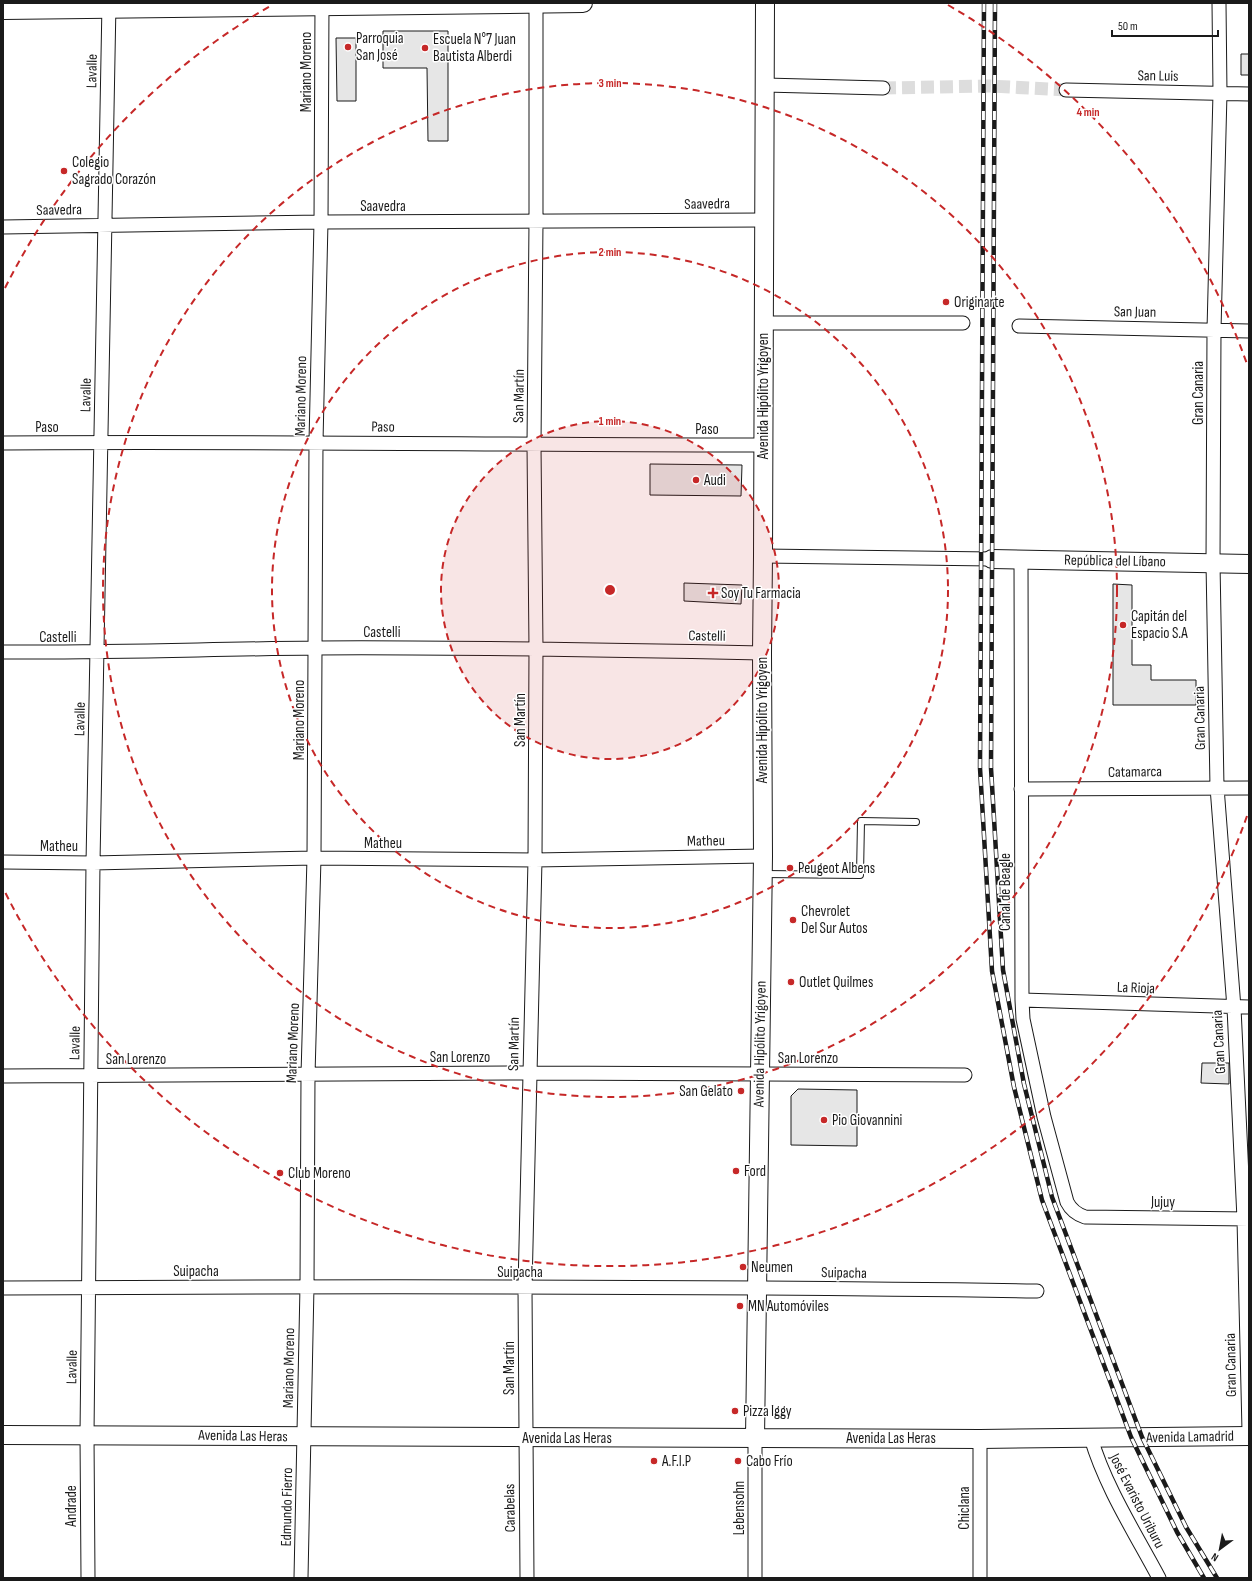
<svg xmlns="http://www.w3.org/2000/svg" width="1252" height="1581" viewBox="0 0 1252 1581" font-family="'Sofia Sans Condensed',sans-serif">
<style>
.building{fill:#e6e6e6;stroke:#1a1a1a}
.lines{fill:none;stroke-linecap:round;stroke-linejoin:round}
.street-tunnel{stroke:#ddd;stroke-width:13;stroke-dasharray:13 6;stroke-linecap:butt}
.lane-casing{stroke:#1a1a1a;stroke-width:8}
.street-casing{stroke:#1a1a1a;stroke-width:15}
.secondary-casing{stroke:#1a1a1a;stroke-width:20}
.lane{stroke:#fff;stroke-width:6}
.street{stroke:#fff;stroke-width:13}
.secondary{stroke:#fff;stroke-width:18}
.rail-casing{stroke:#1a1a1a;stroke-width:4.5}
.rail{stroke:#fff;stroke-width:3;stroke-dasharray:9;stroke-linecap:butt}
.ring{fill:none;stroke:#c62828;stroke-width:2;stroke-dasharray:7 5}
.poi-dot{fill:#c62828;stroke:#fff;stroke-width:1.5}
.labels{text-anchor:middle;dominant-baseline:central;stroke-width:3;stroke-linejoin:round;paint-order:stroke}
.poi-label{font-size:15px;fill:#1a1a1a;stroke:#fff;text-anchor:start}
.street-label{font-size:15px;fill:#1a1a1a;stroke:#fff}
.centre{fill:#c62828;stroke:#fff;stroke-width:2}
.ring-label{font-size:12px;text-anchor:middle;font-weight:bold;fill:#c62828;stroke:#fff;stroke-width:3;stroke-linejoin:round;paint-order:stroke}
</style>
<rect width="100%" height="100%" fill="#fff"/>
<path class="building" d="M383 31H448V141H428L427 68H383Z
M336 38H356V101H337Z
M1241 54H1249V75H1241Z
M650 464 742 465 741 496 650 495Z
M684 583 742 585 741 604 684 601Z
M1113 584 1132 585V665H1151V680H1196V705H1113Z
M1202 1063H1229V1084L1201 1083Z
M798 1089 857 1090V1146L791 1145V1096Z"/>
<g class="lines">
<path class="street-tunnel" d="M883 88 990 86 1066 90"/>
<g class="lane-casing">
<path id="lane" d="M764 874 860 875 861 821 916 822"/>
</g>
<g class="street-casing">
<path id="street" d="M1219 3 1220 93 1214 330 1213 563 1217 787 1234 1008 1244 1219 1249 1431
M765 85 883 88
M1066 90 1249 94
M3 227 321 222 764 220
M764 323H963
M1019 326 1249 331
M3 443C256 441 510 445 763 445
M763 556 992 559
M1021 559 1022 1000 1023 1019 1044 1117 1067 1202C1071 1210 1076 1214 1085 1217L1249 1219
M3 652C107 653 211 649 316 648 464 647 613 650 762 653
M1021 789 1249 788
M3 862 93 863 314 858 535 860 763 856
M1022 1000 1249 1007
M3 1076 529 1073 965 1075
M3 1288C348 1286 692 1286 1037 1291
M755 1438V1578
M1091 1438C1105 1486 1135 1533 1159 1578
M88 1578 87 1435 93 863 109 3
M301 1578 307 1286 308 1075 314 858 316 442 321 222 322 3
M527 1578 525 1288 535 860 536 648 534 445 536 222V3
M980 1578V1439"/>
</g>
<g class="secondary-casing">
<path id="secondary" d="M3 10 583 3
M992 559 1249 564
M3 1435 980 1439 1249 1436
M755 1438 763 856 762 653 763 556 765 3"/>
</g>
<use href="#lane" class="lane"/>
<use href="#street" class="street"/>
<use href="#secondary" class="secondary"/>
<g class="rail-casing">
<path id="rail" d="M984 3 980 768 992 971 1014 1087 1042 1200 1131 1437 1177 1532 1204 1578
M995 3 991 768 1003 970 1024 1084 1052 1197 1142 1437 1186 1527 1217 1578"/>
</g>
<use href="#rail" class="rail"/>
</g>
<circle cx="610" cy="590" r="169" fill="#c62828" fill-opacity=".12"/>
<g class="ring">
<circle cx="610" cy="590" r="169"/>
<circle cx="610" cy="590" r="338"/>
<circle cx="610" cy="590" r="507"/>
<path d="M1247 816A676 676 0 0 1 5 892M5 288A676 676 0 0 1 272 5M948 5A676 676 0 0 1 1247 364"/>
</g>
<g class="poi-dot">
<circle cx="348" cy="47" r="4"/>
<circle cx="425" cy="48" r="4"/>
<circle cx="64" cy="171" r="4"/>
<circle cx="946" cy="302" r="4"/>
<circle cx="696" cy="480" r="4"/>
<path d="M711 587h4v4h4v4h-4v4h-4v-4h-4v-4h4z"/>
<circle cx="1123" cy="625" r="4"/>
<circle cx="790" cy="868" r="4"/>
<circle cx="793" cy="920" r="4"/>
<circle cx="791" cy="982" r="4"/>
<circle cx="741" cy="1091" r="4"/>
<circle cx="824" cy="1120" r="4"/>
<circle cx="736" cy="1171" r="4"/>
<circle cx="280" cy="1173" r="4"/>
<circle cx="743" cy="1267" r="4"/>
<circle cx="740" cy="1306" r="4"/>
<circle cx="735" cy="1411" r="4"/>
<circle cx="654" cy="1461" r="4"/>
<circle cx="738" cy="1461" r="4"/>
</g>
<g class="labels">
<g class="poi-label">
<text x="356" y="38">Parroquia<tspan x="356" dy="17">San José</tspan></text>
<text x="433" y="39">Escuela N°7 Juan<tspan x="433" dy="17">Bautista Alberdi</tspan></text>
<text x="72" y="162">Colegio<tspan x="72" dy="17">Sagrado Corazón</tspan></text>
<text x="954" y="302">Originarte</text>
<text x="704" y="480">Audi</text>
<text x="721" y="593">Soy Tu Farmacia</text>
<text x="1131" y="616">Capitán del<tspan x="1131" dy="17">Espacio S.A</tspan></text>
<text x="798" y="868">Peugeot Albens</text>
<text x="801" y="911">Chevrolet<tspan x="801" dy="17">Del Sur Autos</tspan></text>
<text x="799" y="982">Outlet Quilmes</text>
<text x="733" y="1091" text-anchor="end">San Gelato</text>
<text x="832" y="1120">Pio Giovannini</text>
<text x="744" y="1171">Ford</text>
<text x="288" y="1173">Club Moreno</text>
<text x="751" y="1267">Neumen</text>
<text x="748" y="1306">MN Automóviles</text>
<text x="743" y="1411">Pizza Iggy</text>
<text x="662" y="1461">A.F.I.P</text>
<text x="746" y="1461">Cabo Frío</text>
</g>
<g class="street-label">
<text transform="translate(92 71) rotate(-89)">Lavalle</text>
<text transform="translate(306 72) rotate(-90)">Mariano Moreno</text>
<text transform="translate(1158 76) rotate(1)">San Luis</text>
<text transform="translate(707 204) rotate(-1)">Saavedra</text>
<text x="383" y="206">Saavedra</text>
<text transform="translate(59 210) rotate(-1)">Saavedra</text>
<text transform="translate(1135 312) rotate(1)">San Juan</text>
<text transform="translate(1198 393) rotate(-90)">Gran Canaria</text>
<text transform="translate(86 395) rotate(-89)">Lavalle</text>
<text transform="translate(301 396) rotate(-89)">Mariano Moreno</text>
<text transform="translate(519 396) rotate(-89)">San Martín</text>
<text transform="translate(763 396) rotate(-90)">Avenida Hipólito Yrigoyen</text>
<text x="47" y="427">Paso</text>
<text transform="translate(383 427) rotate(1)">Paso</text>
<text x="707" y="429">Paso</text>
<text transform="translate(1115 561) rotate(1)">República del Líbano</text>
<text x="382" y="632">Castelli</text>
<text transform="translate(707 636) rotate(1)">Castelli</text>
<text x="58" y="637">Castelli</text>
<text transform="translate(1200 718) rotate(-91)">Gran Canaria</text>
<text transform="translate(80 719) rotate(-89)">Lavalle</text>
<text transform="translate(299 720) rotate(-90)">Mariano Moreno</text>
<text transform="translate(520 720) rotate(-90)">San Martín</text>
<text transform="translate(762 720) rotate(-90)">Avenida Hipólito Yrigoyen</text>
<text transform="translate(1135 772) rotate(-1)">Catamarca</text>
<text transform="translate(706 841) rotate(-1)">Matheu</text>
<text x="383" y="843">Matheu</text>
<text x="59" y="846">Matheu</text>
<text transform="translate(1005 892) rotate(-90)">Canal de Beagle</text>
<text transform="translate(1136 988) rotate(2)">La Rioja</text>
<text transform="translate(1219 1042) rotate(-93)">Gran Canaria</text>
<text transform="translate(75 1043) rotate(-89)">Lavalle</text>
<text transform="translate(293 1043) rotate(-88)">Mariano Moreno</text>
<text transform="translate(514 1044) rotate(-89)">San Martín</text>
<text transform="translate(760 1044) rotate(-89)">Avenida Hipólito Yrigoyen</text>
<text x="460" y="1057">San Lorenzo</text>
<text x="808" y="1058">San Lorenzo</text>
<text x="136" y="1059">San Lorenzo</text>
<text x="1163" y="1202">Jujuy</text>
<text x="196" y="1271">Suipacha</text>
<text x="520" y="1272">Suipacha</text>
<text transform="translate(844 1273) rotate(1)">Suipacha</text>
<text transform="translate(1231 1365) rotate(-91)">Gran Canaria</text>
<text transform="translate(72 1367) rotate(-89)">Lavalle</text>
<text transform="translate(289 1368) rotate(-89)">Mariano Moreno</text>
<text transform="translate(509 1368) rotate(-90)">San Martín</text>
<text transform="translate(243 1436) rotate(1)">Avenida Las Heras</text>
<text transform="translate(1190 1437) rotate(-1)">Avenida Lamadrid</text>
<text x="567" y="1438">Avenida Las Heras</text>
<text x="891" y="1438">Avenida Las Heras</text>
<text transform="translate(1137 1501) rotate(63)">José Evaristo Uriburu</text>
<text transform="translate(71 1506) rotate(-90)">Andrade</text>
<text transform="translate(287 1507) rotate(-89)">Edmundo Fierro</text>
<text transform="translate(510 1508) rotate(-91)">Carabelas</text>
<text transform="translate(739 1508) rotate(-90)">Lebensohn</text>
<text transform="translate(964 1508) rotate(-90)">Chiclana</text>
</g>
</g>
<circle cx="610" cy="590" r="6" class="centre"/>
<g class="ring-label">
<text x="610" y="87">3 min</text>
<text x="1088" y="116">4 min</text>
<text x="610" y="256">2 min</text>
<text x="610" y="425">1 min</text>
</g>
<rect width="1252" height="1581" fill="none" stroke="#1a1a1a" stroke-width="8"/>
<g transform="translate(1220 1549) rotate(212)" stroke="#ffffff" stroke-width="3" paint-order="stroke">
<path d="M0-3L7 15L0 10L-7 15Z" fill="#1a1a1a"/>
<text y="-6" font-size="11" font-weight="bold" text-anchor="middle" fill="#1a1a1a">N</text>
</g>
<path d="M1112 30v6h106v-6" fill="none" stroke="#1a1a1a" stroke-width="2"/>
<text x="1118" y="30" font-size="12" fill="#1a1a1a" stroke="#ffffff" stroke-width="3" paint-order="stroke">50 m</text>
</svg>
